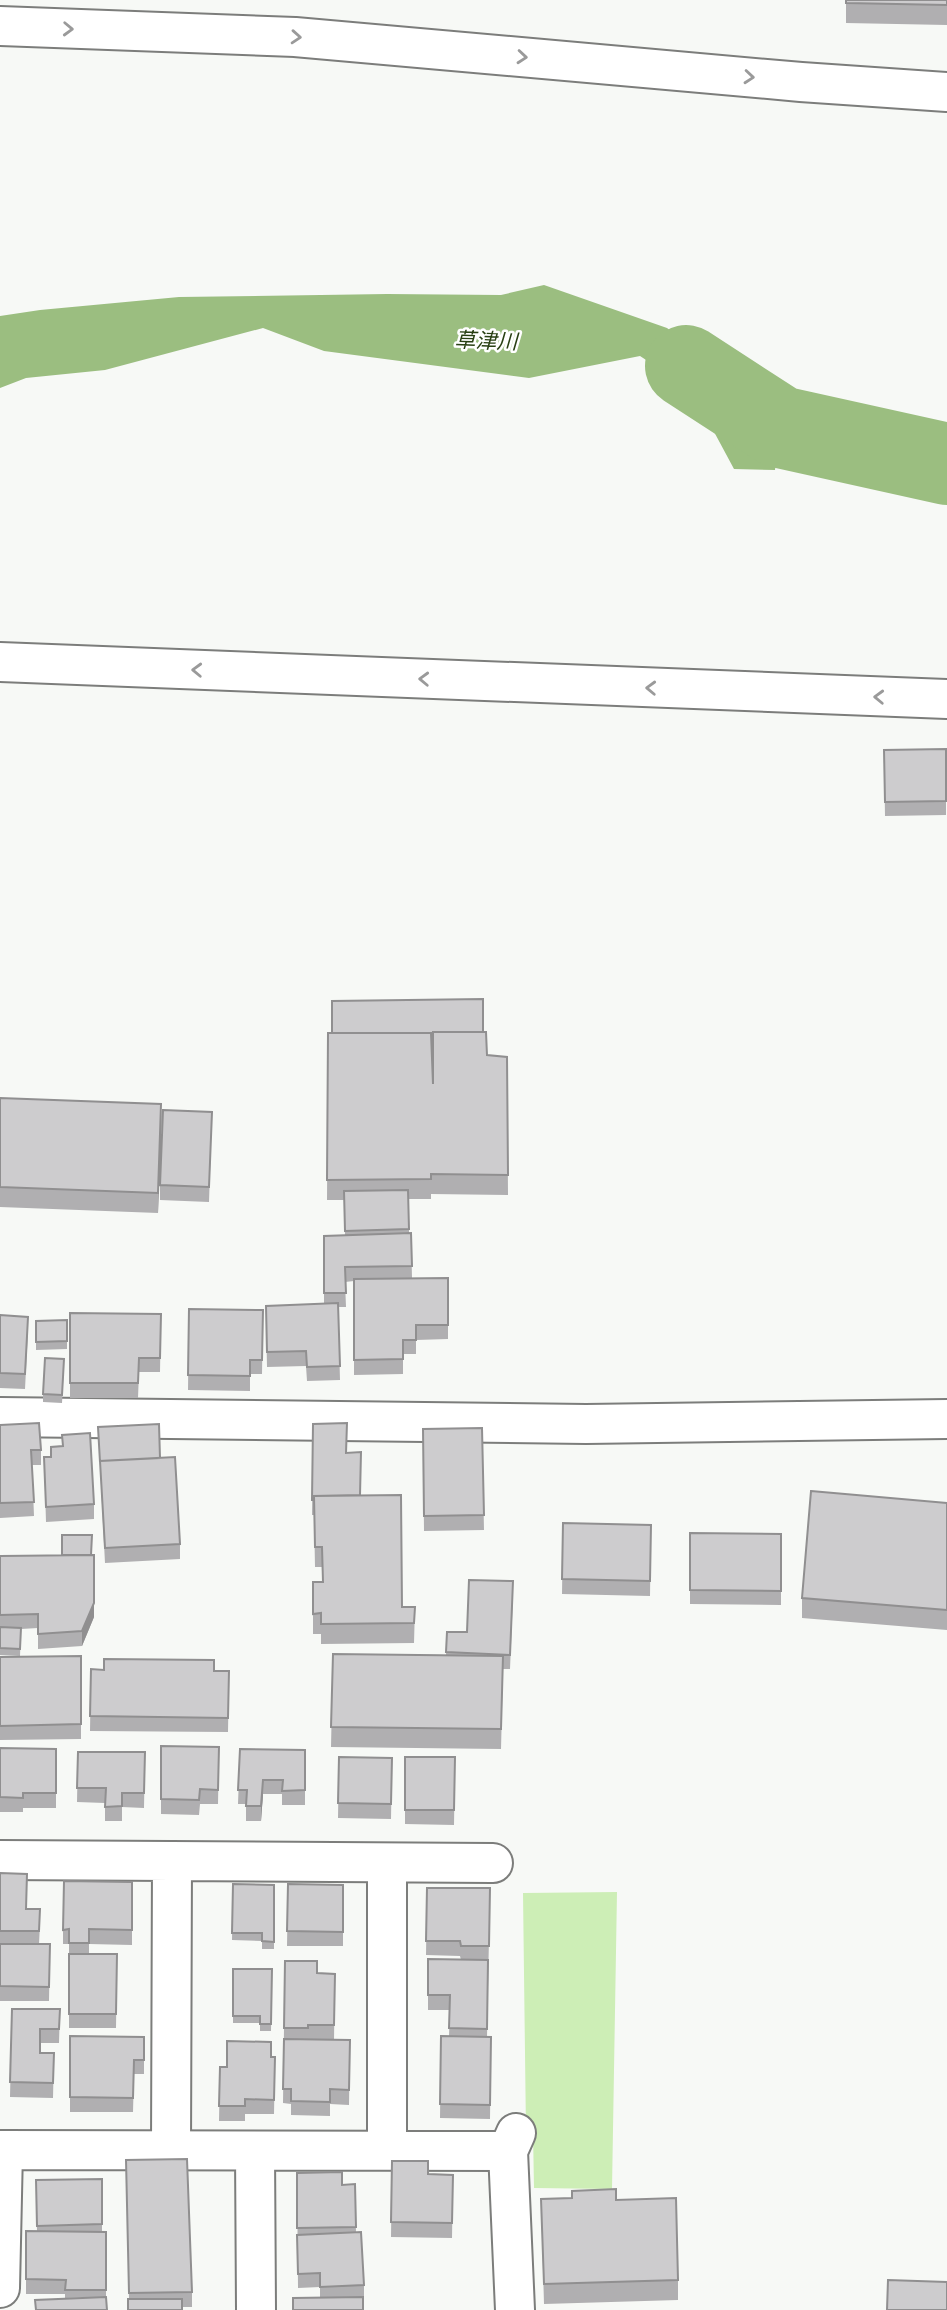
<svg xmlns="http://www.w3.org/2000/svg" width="947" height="2310" viewBox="0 0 947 2310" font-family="'Noto Sans','Noto Sans JP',sans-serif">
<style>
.green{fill:#cdeeb6}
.water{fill:#9bbe80}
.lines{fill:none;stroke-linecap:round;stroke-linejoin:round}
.river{stroke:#9bbe80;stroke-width:82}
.minor-casing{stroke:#7c7d7b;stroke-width:42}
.minor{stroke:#fff;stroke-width:38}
.wall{fill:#b0afb1;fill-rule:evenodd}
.shaded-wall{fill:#908f90}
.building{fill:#cdccce;stroke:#908f90;stroke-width:2}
.oneway{stroke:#9a9a9a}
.labels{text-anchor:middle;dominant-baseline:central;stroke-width:5;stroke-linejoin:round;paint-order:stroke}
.water-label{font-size:21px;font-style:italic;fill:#294014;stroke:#fff}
</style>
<rect width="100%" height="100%" fill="#f7f9f6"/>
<path class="green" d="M617 1892 612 2189 534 2188 533 2133H526L523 1893Z"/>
<path class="water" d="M544 285 667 328 728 375 774 392 780 427 775 470 734 469 698 402 666 373 640 356 529 378 324 351 263 328 105 370 26 378 0 388V316L40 310 179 297 387 294 501 295Z"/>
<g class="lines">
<path class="river" d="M686 366 780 427 947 464"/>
<g class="minor-casing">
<path id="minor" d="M0 26 295 37 801 82 947 92
M0 662 947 699
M0 1417 586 1424 947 1419
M0 1860 493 1863
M0 2150 508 2151
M171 2151 172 1862
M255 2151 256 2310
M387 2151V1863
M0 2288 3 2150
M515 2310 508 2151 516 2133"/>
</g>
<use href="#minor" class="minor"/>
</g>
<path class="wall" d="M846 0H947V25L846 23Z
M946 749V815L885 816 884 750Z
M483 1032 487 1055 507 1057 508 1195 431 1194V1199H409V1233H411L412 1278H448V1339L416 1340V1354H403V1374L354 1375V1281L345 1282 346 1307H338L340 1380 307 1381 306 1366 267 1367 266 1320 324 1304V1236L345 1235 344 1200H327L328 1033ZM432 1048H433V1084Z
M0 1098 161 1124 158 1213 0 1207Z
M212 1112 209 1202 160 1200V1185Z
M189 1309 263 1310 262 1374H250V1391L188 1390Z
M70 1313 161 1314 160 1372H139L138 1398H70Z
M0 1315 28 1331 25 1389 0 1388Z
M67 1320V1349L36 1350V1321Z
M64 1366 62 1403 43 1402V1394Z
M313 1424 346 1453 361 1495 402 1607H415L414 1643 321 1644V1634H313V1582H323L322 1567H315L314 1515H312Z
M0 1425 41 1450V1465H32L34 1516 0 1518Z
M98 1427 160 1458 180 1544V1559L105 1563Z
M482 1428 484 1530 424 1531 423 1429Z
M62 1435 94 1504V1519L46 1522 44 1457H51V1447L62 1446Z
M947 1503V1630L802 1618V1598Z
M563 1523 651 1525 650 1596 562 1594Z
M690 1533 781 1534V1605L690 1604Z
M91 1555H94V1617L82 1646 38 1649V1628L21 1629 20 1656 0 1655V1556Z
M513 1596 510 1669H503L501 1749 331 1747 333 1654 446 1655 447 1632H467Z
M81 1656V1739L0 1740V1657Z
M91 1669 229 1671 228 1732 90 1731Z
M161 1746 219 1747 218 1804H200L199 1815 161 1814Z
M0 1748 56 1749V1808H23V1812H0Z
M240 1749 305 1750V1805H282V1794H263L261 1821H246V1804H238Z
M78 1752H145L144 1808 122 1807V1821H105V1803L77 1802Z
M339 1757 392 1758 391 1819 338 1818Z
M405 1757H455L454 1825 405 1824Z
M0 1873 26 1909 40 1924 39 1944H50L49 2001H0Z
M132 1882V1945L89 1944V1954H117L116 2028H69V1944H63V1930Z
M233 1884 274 1885V1949H262V1941L232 1940Z
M288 1884 343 1885V1946H287Z
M427 1888H490L487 2037H491L490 2119 440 2118 441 2036H449L450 2010H428V1959L461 1960 460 1956 426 1955Z
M233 1969H272L271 2031H260V2023H233Z
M317 1973 335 1974 334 2040H350L349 2105 330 2104V2116L291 2115V2104L283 2103 284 2028Z
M12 2009H60L59 2043H40V2053H54L53 2098 10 2097Z
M70 2036 144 2037V2074H134L133 2112H70Z
M271 2057H275L274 2114H245V2121H219L220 2067H227Z
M126 2160 192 2292V2307H182L129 2299Z
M392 2161 428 2174 453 2175 452 2238 391 2237Z
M297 2173 342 2185 355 2184 356 2233 364 2285V2300L320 2297V2287L298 2288Z
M102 2179V2232H106V2297L65 2298V2294H26V2231L37 2232 36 2180Z
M541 2199 616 2200 678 2280V2300L544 2304Z"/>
<path class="shaded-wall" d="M161 1104V1124L158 1213V1193Z
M94 1603V1617L82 1646V1631Z
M263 1780V1794L261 1821V1806Z"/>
<path class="building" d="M846 0H947V5L846 3Z
M946 749V801L885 802 884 750Z
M483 999V1032H433V1033H332V1001Z
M433 1032H486L487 1055 507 1057 508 1175 431 1174V1179L327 1180 328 1033H431L433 1084Z
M0 1098 161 1104 158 1193 0 1187Z
M163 1110 212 1112 209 1187 160 1185Z
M408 1190 409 1229 345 1231 344 1191Z
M411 1233 412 1266 345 1267 346 1293H324V1236Z
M448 1278V1325H416V1340H403V1359L354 1360V1279Z
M338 1303 340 1366 307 1367 306 1351 267 1352 266 1306Z
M189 1309 263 1310 262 1360H250V1376L188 1375Z
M70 1313 161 1314 160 1358H139L138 1383H70Z
M0 1315 28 1317 25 1374 0 1373Z
M67 1320V1341L36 1342V1321Z
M45 1358 64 1359 62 1395 43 1394Z
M39 1423 41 1450H31L34 1502 0 1503V1425Z
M347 1423 346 1453 361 1452 360 1495 314 1496V1500H312L313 1424Z
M159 1424 160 1458 100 1461V1462L98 1427Z
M482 1428 484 1515 424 1516 423 1429Z
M90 1433 94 1504 46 1507 44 1457H51V1447L63 1446 62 1435Z
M175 1457 180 1544 105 1548 100 1461Z
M811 1491 947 1503V1610L802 1598Z
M401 1495 402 1607H415L414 1623 321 1624V1613L313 1614V1582H323L322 1547H315L314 1496Z
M563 1523 651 1525 650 1581 562 1579Z
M690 1533 781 1534V1591L690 1590Z
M62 1535H92L91 1555H62Z
M94 1555V1603L82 1631 38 1634V1614L0 1615V1556Z
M469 1580 513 1581 510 1655 446 1652 447 1632H467Z
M0 1627 21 1628 20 1649 0 1648Z
M333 1654 503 1656 501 1729 331 1727Z
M81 1656V1724L0 1726V1657Z
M104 1659 214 1660V1671H229L228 1718 90 1716 91 1669 104 1670Z
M161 1746 219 1747 218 1790 200 1789 199 1800 161 1799Z
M0 1748 56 1749V1793H23V1798L0 1797Z
M240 1749 305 1750V1790L282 1791 283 1780H263L261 1806H246L247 1790H238Z
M78 1752H145L144 1793H122V1806L105 1807 106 1788H77Z
M339 1757 392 1758 391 1804 338 1803Z
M405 1757H455L454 1810H405Z
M0 1873 27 1874 26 1909H40L39 1931H0Z
M64 1881 132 1882V1930L89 1929V1943H69V1929L63 1930Z
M233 1884 274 1885V1942L262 1941V1933H232Z
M288 1884 343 1885V1932L287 1931Z
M427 1888H490L489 1946H461L460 1941H426Z
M0 1944H50L49 1987 0 1986Z
M69 1954H117L116 2014H69Z
M428 1959 488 1960 487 2029 449 2028 450 1995H428Z
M285 1961H317V1973L335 1974 334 2025H308V2028H284Z
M233 1969H272L271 2024H260V2016H233Z
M12 2009H60L59 2029H40V2053H54L53 2083 10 2082Z
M70 2036 144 2037V2060H134L133 2098 70 2097Z
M441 2036 491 2037 490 2105 440 2104Z
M284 2039 350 2040 349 2090 330 2089V2102L291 2101V2089H283Z
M227 2041 271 2042V2057H275L274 2100 245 2099V2106H219L220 2067H227Z
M187 2159 192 2292 129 2293 126 2160Z
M392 2161H428V2174L453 2175 452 2223 391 2222Z
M342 2172V2185L355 2184 356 2227 297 2228V2173Z
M102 2179V2224L37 2226 36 2180Z
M616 2189V2200L676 2198 678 2280 544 2284 541 2199 572 2198V2191Z
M26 2231 106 2232V2290H65L66 2280 26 2279Z
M361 2232 364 2285 320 2287V2273L298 2274 297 2235Z
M888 2280 947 2282V2310H887Z
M106 2297 107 2310H36L35 2300Z
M363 2297V2310H293V2298Z
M128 2299H182V2310H128Z"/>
<defs><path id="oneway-chevron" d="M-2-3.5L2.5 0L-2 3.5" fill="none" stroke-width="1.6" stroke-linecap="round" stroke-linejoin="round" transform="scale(1.75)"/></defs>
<g class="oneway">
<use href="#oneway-chevron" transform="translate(68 29) rotate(2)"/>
<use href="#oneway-chevron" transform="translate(296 37) rotate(4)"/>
<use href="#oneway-chevron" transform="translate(522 57) rotate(5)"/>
<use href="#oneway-chevron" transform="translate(749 77) rotate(5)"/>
<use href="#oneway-chevron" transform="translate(197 670) rotate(-178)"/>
<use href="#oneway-chevron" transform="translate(424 679) rotate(-178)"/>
<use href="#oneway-chevron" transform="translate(651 688) rotate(-178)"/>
<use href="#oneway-chevron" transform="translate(879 697) rotate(-178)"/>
</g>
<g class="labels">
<g class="water-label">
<text transform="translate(486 340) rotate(2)">草津川</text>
</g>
</g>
</svg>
